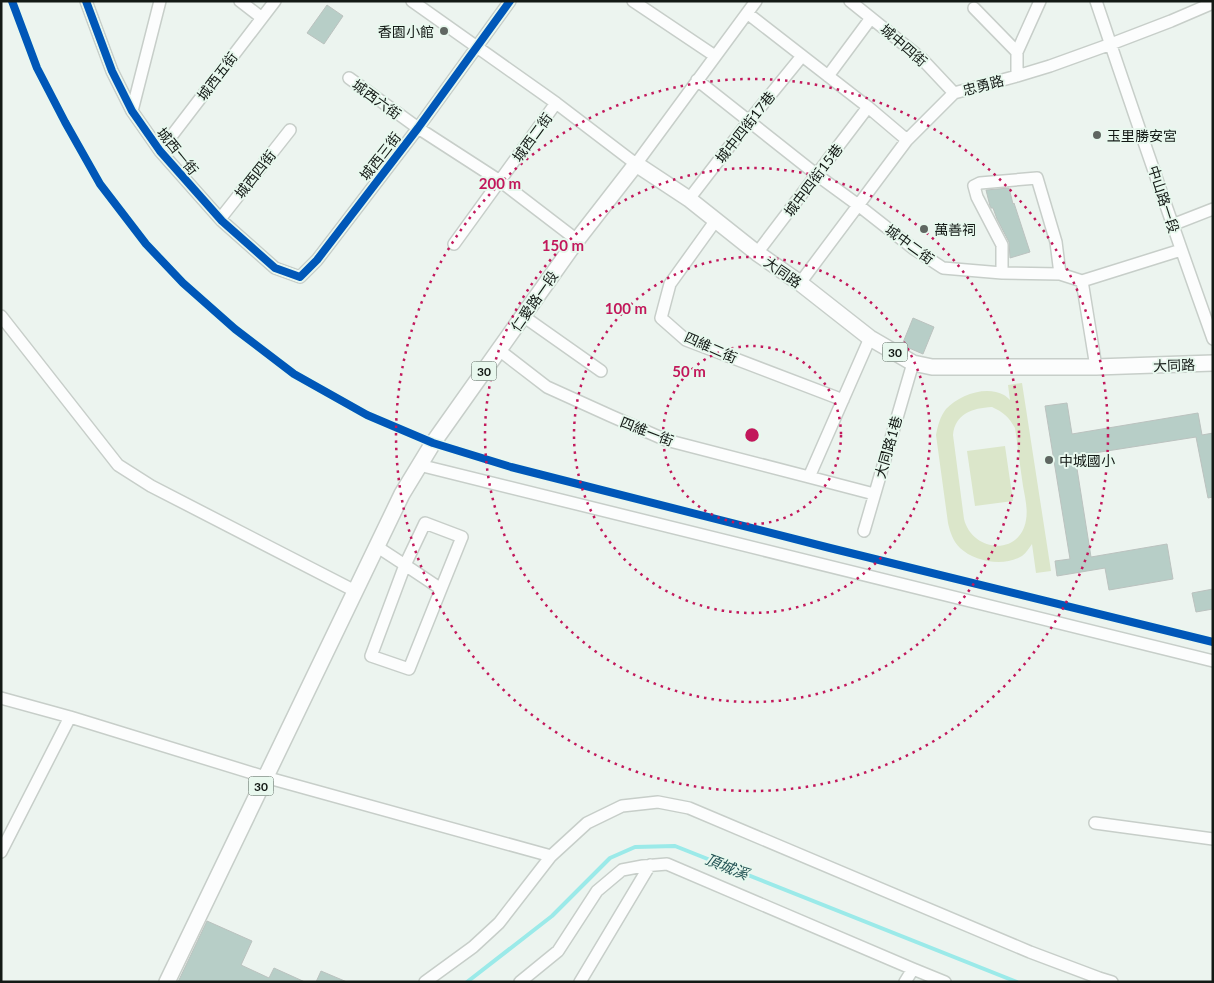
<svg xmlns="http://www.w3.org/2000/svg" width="1214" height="983" viewBox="0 0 1214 983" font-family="Lato,'Noto Sans TC',sans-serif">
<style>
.green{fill:#dbe6ca;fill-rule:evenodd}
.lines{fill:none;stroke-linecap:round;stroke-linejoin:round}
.stream{stroke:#9beae9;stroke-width:4}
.building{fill:#b7cec7;stroke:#bbc2bf}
.minor-casing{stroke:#c7cec9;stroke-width:14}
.major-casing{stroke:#c7cec9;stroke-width:18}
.minor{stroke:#fcfdfd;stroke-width:11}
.major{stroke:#fcfdfd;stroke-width:15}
.cycleway-casing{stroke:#e8f8ee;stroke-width:11}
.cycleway{stroke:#0057b8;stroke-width:8}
.ring{fill:none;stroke:#c2185b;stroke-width:2.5;stroke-dasharray:2.5 5}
.poi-dot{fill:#5f6661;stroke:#e8f8ee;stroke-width:2}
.labels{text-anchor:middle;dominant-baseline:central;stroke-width:4;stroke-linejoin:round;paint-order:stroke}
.shield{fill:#e8f8ee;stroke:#535c56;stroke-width:1}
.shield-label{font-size:12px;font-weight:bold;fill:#131915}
.poi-label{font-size:14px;fill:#131915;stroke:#e8f8ee;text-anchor:start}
.street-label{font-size:14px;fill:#131915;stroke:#e8f8ee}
.water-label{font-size:15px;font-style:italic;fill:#205152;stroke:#e8f8ee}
.centre{fill:#c2185b;stroke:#e8f8ee;stroke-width:2.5}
.ring-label{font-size:15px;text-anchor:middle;font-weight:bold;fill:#c2185b;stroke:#e8f8ee;stroke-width:4;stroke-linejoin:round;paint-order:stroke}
</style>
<rect width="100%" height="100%" fill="#ecf4ef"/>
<path class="green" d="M1022 383 1051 571 1036 573 1032 544C1029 548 1026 553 1022 556 1004 567 975 562 960 548 953 541 950 532 948 523L936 435C938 425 940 417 946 409 959 395 986 385 1004 395 1006 396 1008 398 1010 400L1008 385ZM992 407C1003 412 1009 417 1015 428 1018 447 1020 466 1023 486 1025 497 1028 509 1026 520 1020 557 972 552 964 519L953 435C955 414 972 408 992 407Z
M1005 446 1013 501 975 506 967 451Z"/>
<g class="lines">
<path class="stream" d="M467 982 552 916 610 858 635 847 675 846 1017 982"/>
</g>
<path class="building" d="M327 5 343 16 324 44 307 33Z
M1009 188 1013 204 1014 203 1030 252 1010 258 1009 242 997 219 993 208H991L990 206 986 190Z
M913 318 934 327 923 354 902 345Z
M1067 403 1072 434 1198 413 1202 435 1213 433V497L1208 498 1196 437 1075 456 1091 557 1167 544 1173 579 1109 590 1105 568 1057 576 1055 561 1070 559 1045 406Z
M1213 589V609L1196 612 1192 593Z
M207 921 252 941 241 965 269 978 274 968 305 982H178Z
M321 971 347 982H316Z"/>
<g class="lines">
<g class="minor-casing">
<path id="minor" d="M86 1 112 71 132 111 160 151 222 221 275 268 300 277 317 260 418 128 510 1
M240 1 262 18
M412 1 556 103 636 164 756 1
M633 1 715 56
M850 1 922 59 954 93
M1096 1C1134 114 1173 227 1213 339
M974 8 1017 52
M747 13 868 107 907 140
M828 76 871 18
M1017 76V52L1040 1
M349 78 418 128 500 181 577 240
M697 80 817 175 858 205 914 249 943 268 1002 273 1060 274 1082 281 1096 367
M132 111 160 1
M160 151 275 1
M689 199 749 121 802 56
M220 219 290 130
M716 220 670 284 661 318 686 340 843 400
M1172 225 1213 209
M454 244 556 103
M757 253 868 107
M1002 273V245L977 197 974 186 980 183 1037 178 1056 242 1060 274
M1082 281 1181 250
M800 283 907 140 954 93 1017 76 1050 66 1111 44 1171 21 1213 3
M1 316 118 465 151 486 355 591
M523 316 601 371
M499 350 547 387 611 416 666 440 809 477 870 338
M419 465 1213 661
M809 477 874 494
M864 531 913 363
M376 546 405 565 371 656 409 669 441 589 405 565 425 523 462 537 441 589
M1 698 70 717
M1095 823 1213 839
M1 852 70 717 265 777 551 856
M425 982 473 947 499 923 551 856 587 823 622 806 658 802 689 808 1030 952 1099 978 1112 982
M520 982 558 951 597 891 622 870 643 866 667 864 913 969 945 982
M580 982 650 865
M905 982 913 969"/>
</g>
<g class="major-casing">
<path id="major" d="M167 982 402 494 433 443 523 316 577 240 636 164 689 199 757 253 800 283 870 338 913 363 932 367H1096L1213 363"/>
</g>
<use href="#minor" class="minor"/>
<use href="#major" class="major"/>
<g class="cycleway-casing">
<path id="cycleway" d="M12 1 37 68 65 122 100 184 146 244 183 283 235 329 294 374 367 415 433 443 511 467 830 548 1213 642
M86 1 112 71 132 111 160 151 222 221 275 268 300 277 317 260 418 128 510 1"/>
</g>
<use href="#cycleway" class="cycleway"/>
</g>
<g class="ring">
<circle cx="752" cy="435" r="89"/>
<circle cx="752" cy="435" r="178"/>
<circle cx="752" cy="435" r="267"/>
<circle cx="752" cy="435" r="356"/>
</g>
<g class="poi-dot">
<circle cx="444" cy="31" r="5"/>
<circle cx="1097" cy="135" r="5"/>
<circle cx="924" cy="229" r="5"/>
<circle cx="1049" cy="460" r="5"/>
</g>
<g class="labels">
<g class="shield">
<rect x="882.5" y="342.5" width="25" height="19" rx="4"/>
<rect x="471.5" y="361.5" width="25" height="19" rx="4"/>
<rect x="248.5" y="776.5" width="25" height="19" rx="4"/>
</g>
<g class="shield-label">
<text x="895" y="352">30</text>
<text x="484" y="371">30</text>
<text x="261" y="786">30</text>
</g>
<g class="poi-label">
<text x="434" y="31" text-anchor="end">香園小館</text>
<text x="1107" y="135">玉里勝安宮</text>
<text x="934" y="229">萬善祠</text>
<text x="1059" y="460">中城國小</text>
</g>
<g class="street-label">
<text transform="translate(904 45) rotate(41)">城中四街</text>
<text transform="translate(217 76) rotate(-53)">城西五街</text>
<text transform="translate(983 85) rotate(-15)">忠勇路</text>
<text transform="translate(377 99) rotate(36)">城西六街</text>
<text transform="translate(745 127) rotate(-52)">城中四街17巷</text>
<text transform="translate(532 137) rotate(-54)">城西二街</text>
<text transform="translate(178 151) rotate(51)">城西一街</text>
<text transform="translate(380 156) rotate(-52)">城西三街</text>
<text transform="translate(255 174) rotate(-52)">城西四街</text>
<text transform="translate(813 180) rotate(-53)">城中四街15巷</text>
<text transform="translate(1164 199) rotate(72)">中山路一段</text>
<text transform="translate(910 244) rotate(36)">城中二街</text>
<text transform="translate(783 272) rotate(35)">大同路</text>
<text transform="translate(534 301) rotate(-55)">仁愛路一段</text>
<text transform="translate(711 347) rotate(24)">四維二街</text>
<text transform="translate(1174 365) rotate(-2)">大同路</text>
<text transform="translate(647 431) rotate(21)">四維一街</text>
<text transform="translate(888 447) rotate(-74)">大同路1巷</text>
</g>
<g class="water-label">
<text transform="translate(727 866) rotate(22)">頂城溪</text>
</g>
</g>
<circle cx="752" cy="435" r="8" class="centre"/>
<g class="ring-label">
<text x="500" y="189">200 m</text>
<text x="563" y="251">150 m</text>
<text x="626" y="314">100 m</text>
<text x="689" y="377">50 m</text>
</g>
<rect width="1214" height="983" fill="none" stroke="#131915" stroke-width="5"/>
</svg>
